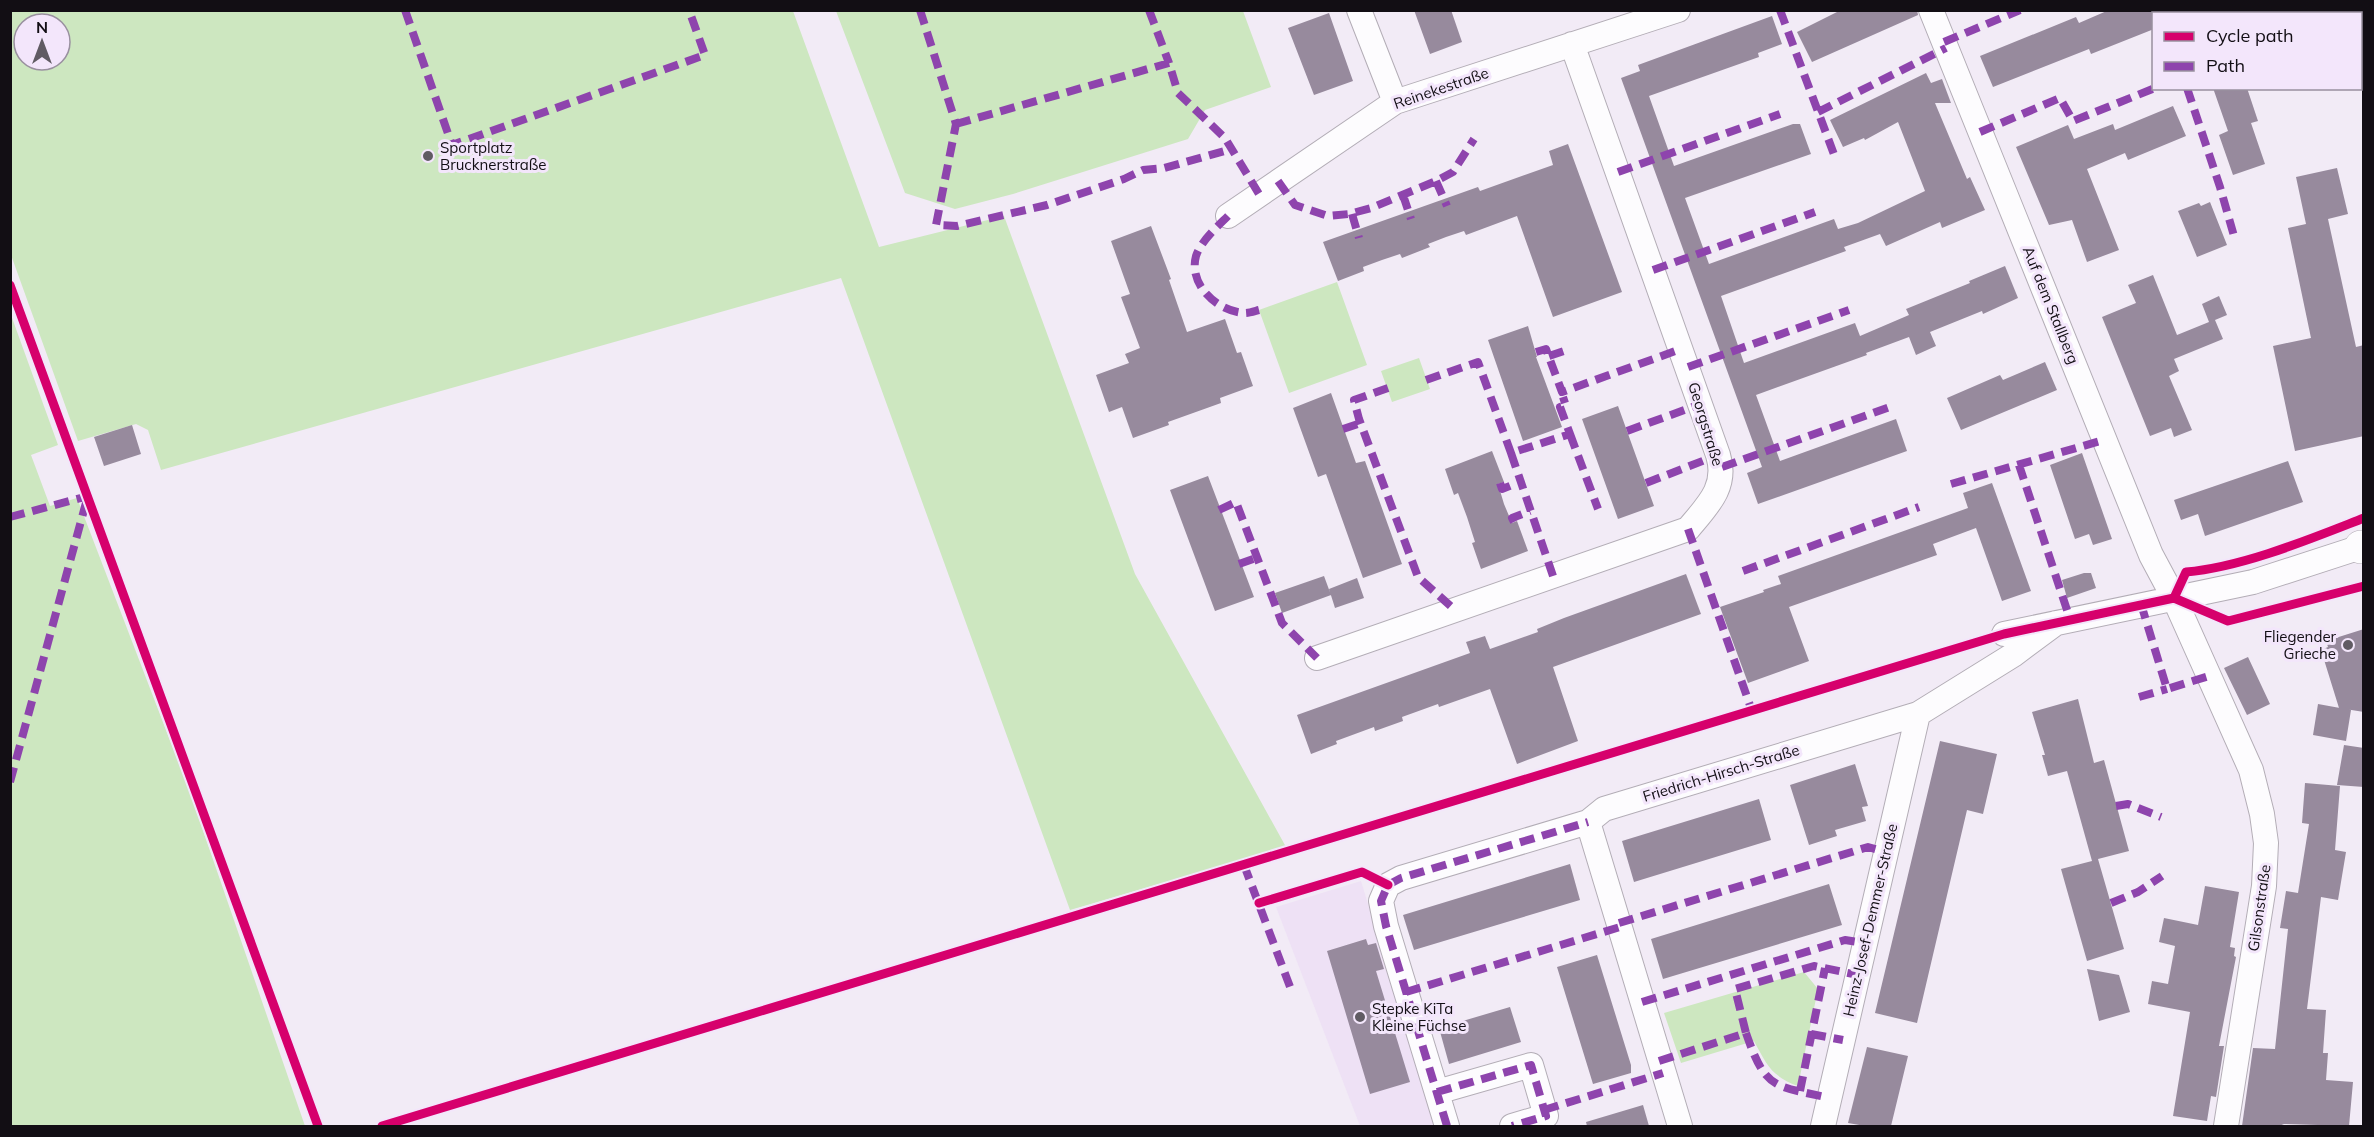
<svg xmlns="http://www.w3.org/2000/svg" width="2374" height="1137" viewBox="0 0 2374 1137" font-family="Mulish,sans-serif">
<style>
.built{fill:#eee1f5}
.green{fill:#cde7c0;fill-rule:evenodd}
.building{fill:#978a9d}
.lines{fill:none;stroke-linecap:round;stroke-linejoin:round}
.minor-casing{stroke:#b3adb6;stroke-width:26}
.primary-casing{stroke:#b3adb6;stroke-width:34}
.minor{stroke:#fdfcfe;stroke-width:24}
.primary{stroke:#fdfcfe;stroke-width:33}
.quiet{stroke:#8e44ad;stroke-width:8;stroke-dasharray:15 8;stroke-linecap:butt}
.cycleway-casing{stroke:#f3e6fb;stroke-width:13}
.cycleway{stroke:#d6006c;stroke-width:9}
.poi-dot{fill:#605b63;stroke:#f3e6fb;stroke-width:2}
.labels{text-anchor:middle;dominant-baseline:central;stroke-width:6;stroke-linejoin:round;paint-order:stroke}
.street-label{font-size:15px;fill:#120e14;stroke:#f3e6fb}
.poi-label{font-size:15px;fill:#120e14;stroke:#f3e6fb;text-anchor:start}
</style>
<rect width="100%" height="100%" fill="#f2ebf6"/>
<path class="built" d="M1361 881 1435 1126H1360L1276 907Z"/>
<path class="green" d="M11 10 793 11 879 247 1004 216 1135 574 1286 847 1070 910 841 278 161 470 148 430 136 424 78 441 11 255ZM24 24H60V60H24Z
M836 11H1243L1271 87 1205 110 1188 139 1013 194 955 209 905 193Z
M1337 282 1367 365 1289 393 1259 310Z
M11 315 58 445 31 455 50 506 77 498 189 790 305 1126H11Z
M1419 358 1430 389 1392 402 1381 371Z
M1804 972 1818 989 1798 1086C1771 1076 1767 1065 1754 1041L1681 1063 1664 1013Z"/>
<path class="building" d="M1414 10H1451L1462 42 1430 54Z
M1841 10H1917L1918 15 1812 62 1797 32Z
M2109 10H2154V29L2091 54 2089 49 1993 87 1980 56 2076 17 2079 23Z
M1329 13 1353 81 1314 95 1288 28Z
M1772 16 1782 44 1758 53 1759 57 1649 96 1674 166 1793 124H1800L1811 154 1685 198 1709 264 1834 219 1838 229 1858 223 1925 191 1898 122 1865 140 1864 138 1843 147 1830 120 1926 73 1931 83 1942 79 1951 103H1935L1967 179 1970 177 1985 210 1942 228 1940 222 1886 246 1880 234 1844 247 1846 251 1721 296 1744 363 1855 323 1860 336 1909 315 1906 309 1970 283 1969 281 2005 266 2018 298 1983 314 1982 311 1930 332 1936 346 1916 355 1909 337 1866 353 1867 355 1756 395 1780 461 1896 419 1907 451 1758 504 1747 473 1762 467 1621 78 1640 71 1638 65Z
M2213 88H2247L2258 121 2251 123 2265 164 2233 175 2219 135 2228 131Z
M2173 106 2186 136 2128 160 2125 153 2087 169 2119 250 2087 262 2072 220 2049 225 2016 147 2068 125 2074 139 2113 124 2115 130Z
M1568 144 1622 292 1553 317 1517 216 1466 235 1464 231 1446 237 1428 244 1430 247 1402 258 1400 254 1382 260 1363 267 1364 271 1338 281 1323 242 1478 187 1480 191 1553 165 1549 151Z
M2337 168 2348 214 2328 219 2356 347 2364 345V436L2295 451 2273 346 2311 338 2288 228 2306 224 2296 177Z
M2210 202 2227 245 2197 257 2178 211 2199 203 2201 206Z
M1151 226 1171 279 1169 280 1187 332 1225 319 1237 353 1241 352 1253 386 1220 398 1221 403 1168 422 1169 425 1133 438 1122 407 1109 412 1096 375 1129 363 1125 354 1140 348 1121 297 1130 294 1111 241Z
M2153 275 2177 335 2209 322 2202 304 2219 296 2227 315 2215 320 2223 339 2174 359 2179 371 2169 376 2192 430 2174 437 2171 428 2150 436 2102 317 2136 303 2128 285Z
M1528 326 1537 357H1536L1562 427 1523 441 1488 340Z
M2045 362 2057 390 1961 430 1947 398 2000 375 2003 380Z
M1331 393 1356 463 1365 461 1402 564 1363 578 1326 474 1318 477 1293 408Z
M1618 406 1654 506 1618 519 1582 419Z
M132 425 141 454 104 466 94 437Z
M1492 451 1504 482 1498 484 1504 504 1512 523 1517 521 1528 551 1481 569 1472 543 1475 542 1467 517 1458 493 1454 495 1445 469Z
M2082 453 2112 539 2093 545 2089 534 2075 539 2050 465Z
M2288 461 2303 502 2205 536 2198 514 2181 520 2174 500Z
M1208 476 1254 597 1215 611 1170 490Z
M1992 483 2031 591 2002 601 1976 528 1933 544 1937 555 1789 607 1809 661 1748 683 1720 607 1764 592 1763 590 1781 584 1778 576 1968 508 1963 493Z
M2084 573H2091L2096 588 2067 598 2062 580Z
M1686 574 1701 614 1553 667 1578 741 1517 764 1490 689 1439 707 1438 704 1402 717 1403 721 1375 731 1374 727 1336 741 1337 744 1311 754 1297 715 1470 653 1466 642 1485 636 1490 649 1538 632 1537 629 1564 618Z
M1324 576 1331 595 1282 613 1275 593Z
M1357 578 1364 598 1335 608 1329 589Z
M2364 629V712L2339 708 2321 650 2328 647 2326 641Z
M2248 657 2270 704 2247 715 2224 668Z
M2078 699 2094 763 2104 760 2129 851 2098 859 2124 949 2087 961 2061 869 2092 861 2067 771 2048 776 2042 755H2045L2032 712Z
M2318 704 2351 710 2346 741 2313 735Z
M1940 741 1997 754 1983 814 1967 810 1917 1023 1875 1013Z
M2344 745 2364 748V787L2337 785Z
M1855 764 1868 806 1862 807 1866 821 1835 830 1837 836 1809 845 1790 785Z
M2305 783 2340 786 2335 850 2346 852 2338 900 2321 897 2307 1009 2326 1010 2323 1053H2328L2326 1080 2353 1082 2349 1126 2284 1124 2279 1126H2242L2253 1048 2275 1049 2288 929 2280 928 2286 891 2298 893 2309 824 2302 823Z
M1759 799 1771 840 1634 882 1622 841Z
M1570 864 1580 900 1414 950 1403 915Z
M1829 884 1842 925 1663 979 1651 939Z
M2205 886 2239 892 2230 947 2235 948 2234 956 2236 957 2219 1046H2224L2216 1097 2211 1096 2207 1121 2173 1116 2190 1012 2148 1004 2152 981 2168 984 2175 946 2159 942 2164 918 2198 925Z
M1366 939 1368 945 1376 943 1384 969 1376 971 1410 1082 1370 1094 1327 951Z
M1597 955 1631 1065V1073L1593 1084 1557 967Z
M2087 969 2119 975 2130 1012 2099 1021Z
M1510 1007 1521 1042 1449 1064 1439 1028Z
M1867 1047 1908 1056 1891 1126H1865L1848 1123Z
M1643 1105 1649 1126H1587L1586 1122Z"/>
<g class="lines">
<g class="minor-casing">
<path id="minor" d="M1359 10 1395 102
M1931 10 2151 555 2174 598 2251 770 2262 814 2266 843 2264 886 2226 1126
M1228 216 1395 102 1678 10
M2004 634 2253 582 2364 546
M1317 658 1688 529C1707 506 1728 487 1718 455L1572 44
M1588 822 1680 1126
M1437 1092 1531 1065 1546 1116 1512 1126
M1447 1126 1386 926 1381 901 1388 885 1401 878 1588 822 1604 809 1918 714 2013 655 2056 623
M1823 1126 1918 714"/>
</g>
<g class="primary-casing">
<path id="primary" d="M2361 547H2364"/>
</g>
<use href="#minor" class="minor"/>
<use href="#primary" class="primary"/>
<path class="quiet" d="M405 10 452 145 705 55 689 10
M920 10 956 124 936 225 957 226 1047 205 1124 179 1143 170 1164 168 1232 149
M1149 10 1169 63
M1780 10 1835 157
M2161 10 2162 14
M1944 42 2020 10
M2187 88 2220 187 2234 236
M1818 112 1946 48
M956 124 1169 63 1178 93 1225 138 1259 194
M1980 132 2060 98 2073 121 2155 88
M1618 172 1780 114
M1278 181 1295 205 1328 216 1349 214 1371 208 1436 181 1453 172 1474 139
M1436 181 1447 206
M1403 195 1411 219
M1352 214 1359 238
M1228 216C1217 227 1201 241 1196 256 1188 285 1218 312 1245 313 1249 313 1255 311 1259 310
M1653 270 1815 212
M1536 352 1546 349 1562 392 1681 349
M1549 356 1570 349
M1688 367 1849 310
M1426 380 1478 362 1511 453
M1388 388 1354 400 1359 419 1418 577 1455 610
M1343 429 1361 423
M1627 431 1701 404
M1570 434 1598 509
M2019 465 2070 619
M1722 467 1890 407
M1500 483 1502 489 1520 482
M1646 483 1718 455
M1951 484 2104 440
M1219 510 1236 502 1282 623 1317 658
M10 517 88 496
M1514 522 1512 518 1530 511
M1688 529 1752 711
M1239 564 1256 558
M1743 571 1919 507
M1553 576 1511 453 1570 434 1560 407 1566 406 1563 397
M2141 604 2167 689 2209 676
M2139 697 2167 689
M10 782 87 499
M2116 806 2128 804 2161 817
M1244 865 1292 992
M2111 903 2138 892 2162 876
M1619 923 1868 847 1886 852
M1406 992 1620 927
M1642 1002 1845 940 1865 943
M1746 1033C1766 1091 1774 1085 1829 1098
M1811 1034 1843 1040
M1659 1061 1746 1033 1735 989 1814 966 1858 975
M1800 1091 1825 968
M1437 1092 1531 1065 1546 1116 1512 1126
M1544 1110 1663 1073
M1447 1126 1386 926 1381 901 1388 885 1401 878 1588 822"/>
<g class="cycleway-casing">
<path id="cycleway" d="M10 285 318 1126
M2174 598 2186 572C2243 567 2310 539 2364 518
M2174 598 2228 621 2364 586
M1259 903 1362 872 1388 885
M382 1126 2004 634 2174 598"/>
</g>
<use href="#cycleway" class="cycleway"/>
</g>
<g class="poi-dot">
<circle cx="428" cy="156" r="6"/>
<circle cx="2348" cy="645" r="6"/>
<circle cx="1360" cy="1017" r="6"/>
</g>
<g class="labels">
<g class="street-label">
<text transform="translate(1441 88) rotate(-19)">Reinekestraße</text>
<text transform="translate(2051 305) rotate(68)">Auf dem Stallberg</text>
<text transform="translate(1706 424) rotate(73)">Georgstraße</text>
<text transform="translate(1721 773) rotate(-17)">Friedrich-Hirsch-Straße</text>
<text transform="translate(2259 908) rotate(-82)">Gilsonstraße</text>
<text transform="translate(1870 920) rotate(-77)">Heinz-Josef-Demmer-Straße</text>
</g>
<g class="poi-label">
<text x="440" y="147">Sportplatz<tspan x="440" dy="17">Brucknerstraße</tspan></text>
<text x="2336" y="636" text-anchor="end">Fliegender<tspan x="2336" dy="17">Grieche</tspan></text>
<text x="1372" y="1008">Stepke KiTa<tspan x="1372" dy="17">Kleine Füchse</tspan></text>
</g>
</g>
<rect width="2374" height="1137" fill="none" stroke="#120e14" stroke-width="24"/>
<rect x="2152" y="12" width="210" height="78" fill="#f3e6fb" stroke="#99909f" stroke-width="1.5"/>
<rect x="2164" y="32" width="30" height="9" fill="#d6006c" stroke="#99909f" stroke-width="1.5"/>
<text x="2206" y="42" font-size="18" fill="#120e14">Cycle path</text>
<rect x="2164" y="62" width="30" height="9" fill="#8e44ad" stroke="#99909f" stroke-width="1.5"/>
<text x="2206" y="72" font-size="18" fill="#120e14">Path</text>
<g transform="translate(42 42)"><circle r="28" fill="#f3e6fb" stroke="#99909f" stroke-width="1.5"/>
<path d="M0-4.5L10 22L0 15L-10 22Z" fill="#605b63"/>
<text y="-9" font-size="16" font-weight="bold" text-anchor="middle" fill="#120e14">N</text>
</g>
</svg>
